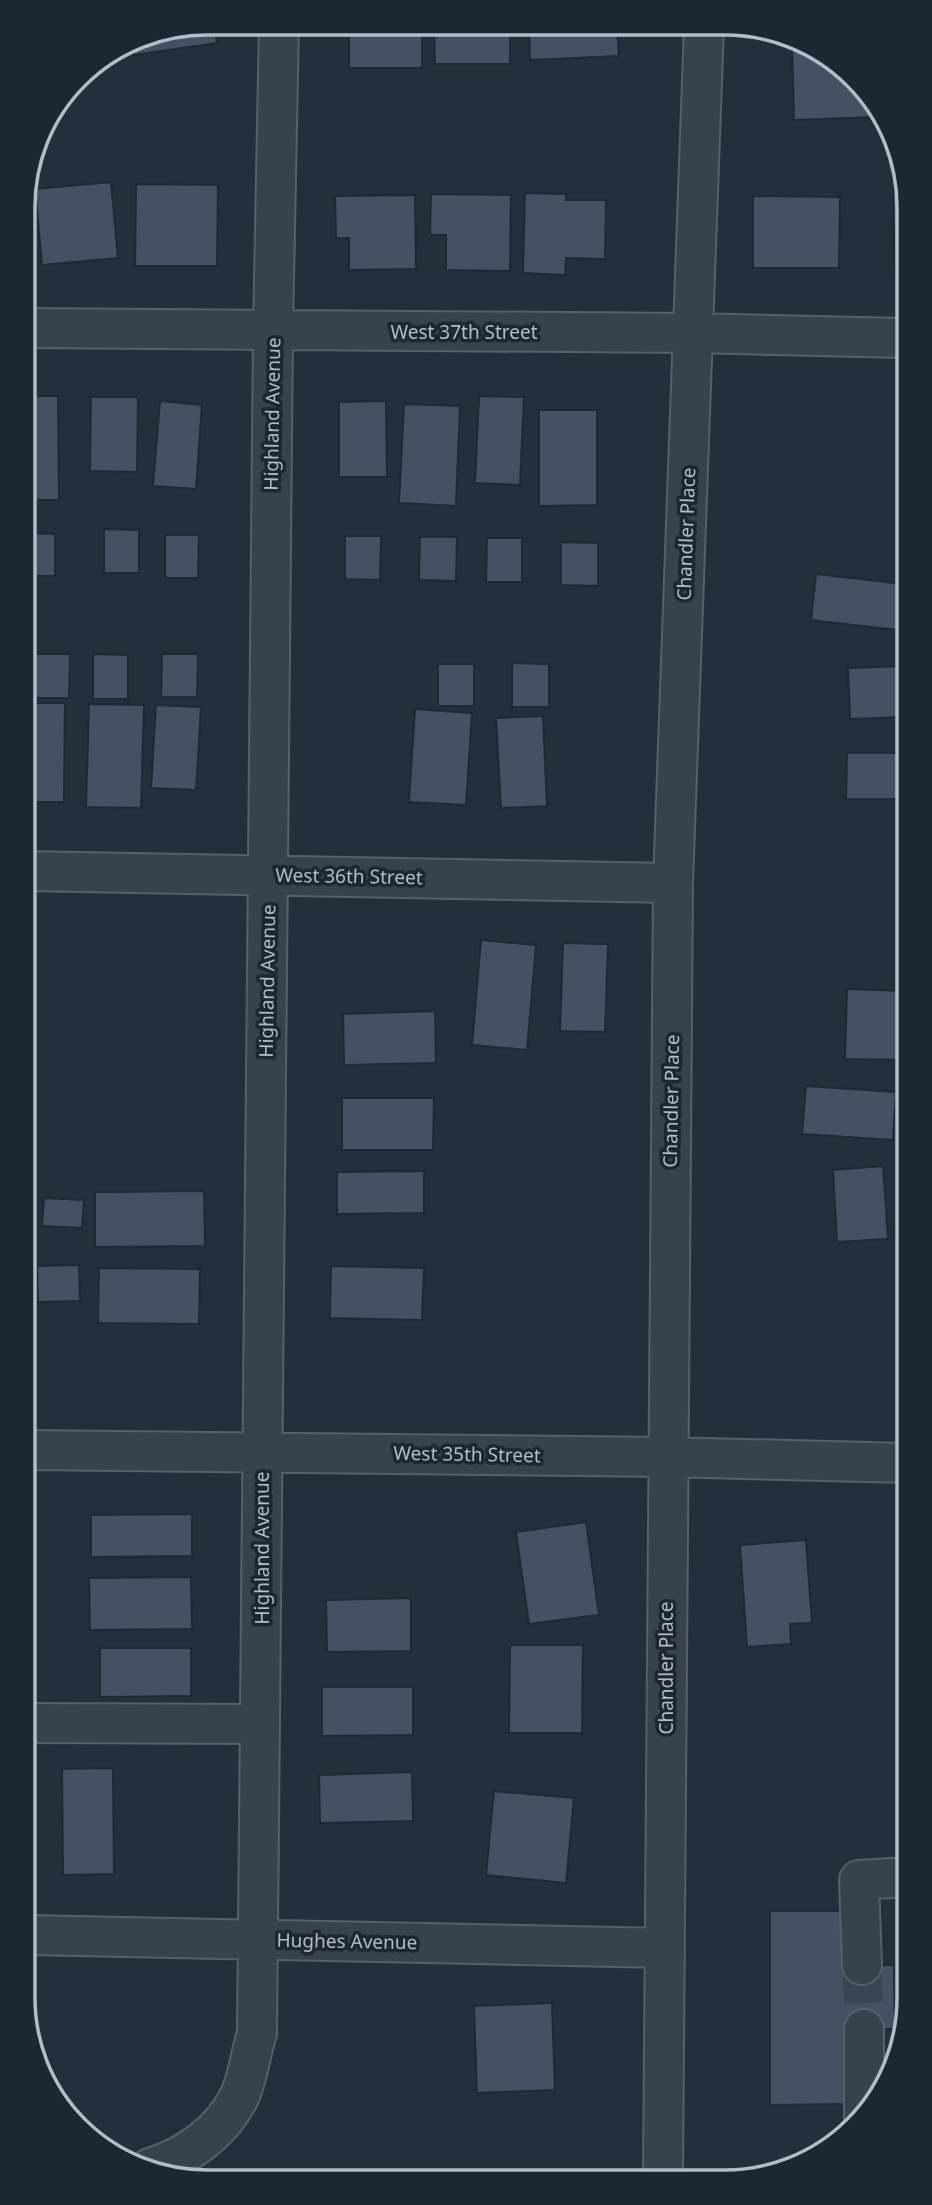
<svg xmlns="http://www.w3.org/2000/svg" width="932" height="2205" viewBox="0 0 932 2205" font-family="'Noto Sans',sans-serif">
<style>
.building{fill:#455162;stroke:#1f2835;stroke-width:2}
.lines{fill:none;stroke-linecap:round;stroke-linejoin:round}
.minor-tunnel{stroke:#3a4453;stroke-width:38;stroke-dasharray:38 19;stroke-linecap:butt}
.minor-casing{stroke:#565f6c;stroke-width:42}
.minor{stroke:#38414e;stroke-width:38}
.labels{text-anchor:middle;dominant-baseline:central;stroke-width:7;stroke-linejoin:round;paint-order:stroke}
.street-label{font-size:19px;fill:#b4bcc9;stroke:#1d2633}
.rim{fill:none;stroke:#b4bcc9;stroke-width:3.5}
</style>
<rect width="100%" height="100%" fill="#242f3e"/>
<path class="building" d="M207 23H214L217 43 134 55 132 40 137 37Z
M333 24H422V68H349V29H333Z
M434 24 510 25V64H435Z
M529 25H617L619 56 530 60Z
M792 43 855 77 878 117 794 120Z
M111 182 118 258 42 265 35 189Z
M136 184 218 185 217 266H135Z
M893 190H903V272H895Z
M525 193 566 194V200H606L605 259 566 258 565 275 523 273Z
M431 194 511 195 510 271 446 270V235H430Z
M415 195 416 269 349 270V238H336L335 196Z
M753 196 840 197 839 268H753Z
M24 396H58L59 500H24Z
M479 396 524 397 520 485 475 483Z
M91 397H138L137 472 90 471Z
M160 401 202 405 196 489 153 486Z
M386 401 387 477H339V402Z
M404 404 460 406 456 506 399 503Z
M539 410H597V505L539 506Z
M104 529 139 530V573H104Z
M24 533 55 534V576H24Z
M165 535H199L198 578H165Z
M345 536H381L380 580 345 579Z
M420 537H457L456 581 419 580Z
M487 538H522V582H486Z
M561 542 598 543V586L561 585Z
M816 574 904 584 905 631 811 620Z
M34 654H70L69 698H33Z
M93 654 128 655V699H93Z
M162 654H198L197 697H161Z
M512 663 549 664V707H512Z
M438 664H474V706H438Z
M905 666V717L850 719 848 668Z
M25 703H65L64 802H25Z
M89 704 144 705 141 808 86 807Z
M156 705 201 707 196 790 151 788Z
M415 709 472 713 466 805 409 802Z
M543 716 547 806 501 808 496 718Z
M847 753H905V799H846Z
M481 940 536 945 527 1050 472 1045Z
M563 943 608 944 605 1032 560 1031Z
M847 989 906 991V1060L845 1059Z
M435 1011 436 1063 344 1065 343 1014Z
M806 1086 896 1092 893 1140 802 1134Z
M342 1098H434L433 1150H342Z
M883 1166 888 1239 837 1242 833 1170Z
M424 1171V1213L337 1214V1172Z
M204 1191 205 1246 95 1247V1192Z
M44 1198 84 1200 82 1228 42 1226Z
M79 1265 80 1301 38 1302 37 1266Z
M331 1266 424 1268 422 1320 330 1318Z
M99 1268 200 1269 199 1324 98 1323Z
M192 1514V1556L91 1557V1515Z
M586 1522 599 1615 529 1624 516 1532Z
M806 1540 812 1623 790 1624 791 1644 747 1647 740 1545Z
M191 1577 192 1629 90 1630 89 1578Z
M411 1598V1651L327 1652 326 1600Z
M510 1645H583L582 1733H509Z
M100 1648H191V1696L100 1697Z
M322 1687H413V1735L322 1736Z
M113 1768 114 1874 63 1875 62 1769Z
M412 1772 413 1821 320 1823 319 1775Z
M494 1791 574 1798 566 1883 486 1875Z
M770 1911H848L847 1965H894L895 2029H852V2104L770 2105Z
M552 2003 555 2090 477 2093 474 2006Z"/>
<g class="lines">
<path class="minor-tunnel" d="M862 1965 864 2029"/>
<g class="minor-casing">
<path id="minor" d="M24 328 693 333 904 338
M25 871 673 883
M27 1450 667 1457 907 1463
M28 1723 260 1724
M29 1935 665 1948
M862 1965 859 1880 908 1877
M864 2029V2117
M150 2168C187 2157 223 2131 240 2095 248 2077 251 2052 257 2033L273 331 279 23
M663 2177 673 883 704 26"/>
</g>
<use href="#minor" class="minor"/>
</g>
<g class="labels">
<g class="street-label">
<text x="464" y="332">West 37th Street</text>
<text transform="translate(272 414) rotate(-89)">Highland Avenue</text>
<text transform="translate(686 534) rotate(-88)">Chandler Place</text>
<text transform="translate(349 876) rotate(1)">West 36th Street</text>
<text transform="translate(267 981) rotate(-89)">Highland Avenue</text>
<text transform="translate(671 1101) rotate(-89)">Chandler Place</text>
<text transform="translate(467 1454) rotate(1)">West 35th Street</text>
<text transform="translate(262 1548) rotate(-90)">Highland Avenue</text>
<text transform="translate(666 1668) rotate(-90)">Chandler Place</text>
<text transform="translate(347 1941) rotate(1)">Hughes Avenue</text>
</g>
</g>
<path d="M0 0H932V2205H0ZM207 35H725A172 172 0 0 1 897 207V1998A172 172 0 0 1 725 2170H207A172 172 0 0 1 35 1998V207A172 172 0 0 1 207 35Z" fill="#1d2633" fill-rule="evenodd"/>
<path class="rim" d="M207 35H725A172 172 0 0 1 897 207V1998A172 172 0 0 1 725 2170H207A172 172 0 0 1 35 1998V207A172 172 0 0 1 207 35Z"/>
</svg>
